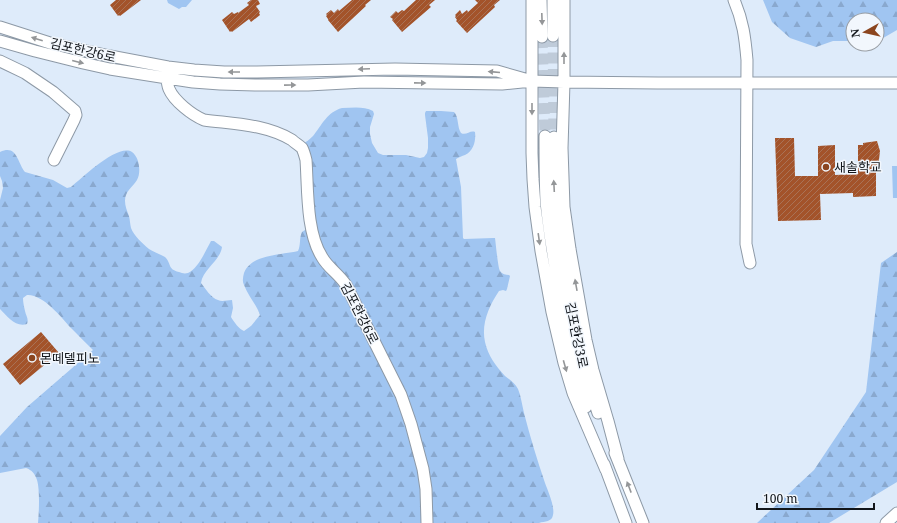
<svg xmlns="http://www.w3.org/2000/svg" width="897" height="523" viewBox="0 0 897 523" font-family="'Noto Serif','Noto Sans KR',serif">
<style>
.forest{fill:url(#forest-firs)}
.park{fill:#a0c5f1}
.building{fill:url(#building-hatch)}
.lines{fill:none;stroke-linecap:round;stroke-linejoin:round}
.minor-tunnel{stroke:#bfcbd9;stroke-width:11;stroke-dasharray:11 5.5;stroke-linecap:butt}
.minor-casing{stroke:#8d99a6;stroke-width:13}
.minor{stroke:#fff;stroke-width:11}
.oneway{fill:#949698}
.poi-dot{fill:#8b451f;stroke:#f2f7fd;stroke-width:1.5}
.labels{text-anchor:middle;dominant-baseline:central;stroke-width:3;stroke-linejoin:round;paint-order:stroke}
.street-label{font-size:13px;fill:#12161b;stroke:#f2f7fd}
.poi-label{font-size:13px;fill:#12161b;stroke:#f2f7fd;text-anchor:start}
</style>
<defs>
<pattern id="forest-firs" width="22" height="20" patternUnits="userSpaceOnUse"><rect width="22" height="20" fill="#a0c5f1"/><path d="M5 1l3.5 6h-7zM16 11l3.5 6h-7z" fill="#89a8ce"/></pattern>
<pattern id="building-hatch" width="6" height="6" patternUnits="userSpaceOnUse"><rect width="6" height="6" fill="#a3532a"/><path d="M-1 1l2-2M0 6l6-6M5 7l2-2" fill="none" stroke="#a97256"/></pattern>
</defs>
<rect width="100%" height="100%" fill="#deebfa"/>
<path class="forest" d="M763 0H897V30L878 41H877V20H853V41H833L816 47 790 38 772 22Z
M342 108C352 108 364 106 373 111L374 114 370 127V134L372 143 378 153 383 155H406L420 158 424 157 427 153 428 148V138L425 115V113L426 111H441L454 112C459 117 457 127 461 133 466 136 470 130 475 132 476 140 474 151 465 155 462 156 459 157 456 159L461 187 463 238 464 239 493 238H495C496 245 498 268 500 271 502 274 506 275 509 275L510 276 507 289 506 291 503 290 499 291C489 306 481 324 485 342 488 356 496 366 505 376 510 380 515 383 518 389 521 396 522 405 524 413 530 436 537 460 545 483 548 491 555 507 553 515 552 522 545 521 539 523H38C39 512 40 490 37 480 35 474 32 470 26 468L0 473V436L27 407 93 350C85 342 78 335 71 328 61 317 43 294 27 295L23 298C23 302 24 307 25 311 26 316 29 319 27 324 16 328 7 316 0 309V200L3 188 2 181 0 176V152C17 144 17 162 25 172L53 180 67 188 71 187C82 178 118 143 132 152 140 158 141 173 137 180 132 188 125 191 125 201 125 206 127 211 129 216 130 220 130 224 131 228 134 236 142 243 149 249 153 252 160 254 165 257 172 264 167 269 179 272 182 273 184 274 188 273 198 269 206 250 211 241H214L222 247C220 261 203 269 201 283 205 288 211 298 218 300 222 302 227 300 232 300L233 308 231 317C234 322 239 329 244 331L251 326 260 315C257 305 248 296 244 285 242 281 243 277 244 273 251 254 282 255 298 251 301 245 299 238 302 232L314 224 303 144C306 142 310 139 313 136 322 125 327 112 342 108Z
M897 252V482L829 523H757L814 470 866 392 881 263Z"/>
<path class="park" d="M167 0H192L186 7H182L179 9 168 3Z
M892 166H897V198H893Z"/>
<path class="building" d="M116 0H141L120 16 119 15 118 16 110 5Z
M251 0H258L260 4 256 6 260 12 259 13 260 15 251 22 249 19 232 32 231 31 230 32 222 20 232 12 234 14 238 12V13L249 5 247 3Z
M352 0H371L365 5 366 6 338 32 328 20V19L326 16 327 15 326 14 331 10 334 13 338 9 339 11Z
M416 0H435L429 5 431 7 402 32 392 20 393 19 390 17 396 11 398 13 402 10 404 11Z
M475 0H500L494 5 495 7 467 33 456 21 457 20 455 17 456 16 455 15 460 10 462 14 467 10 468 12 478 3Z
M775 138H794L795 176H818V146L835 145V175L858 174V145H863V143L877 141 880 151 878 168H876V196L853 197V193L820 194 821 220 778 221Z
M41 332 59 353 20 385 3 364Z"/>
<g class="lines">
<path class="minor-tunnel" d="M553 36 554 137
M542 37 545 136"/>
<g class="minor-casing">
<path id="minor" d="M532 0V153L533 179 535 207 541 251 552 312 564 363 573 393 606 470
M541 0 542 37
M553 0V36
M564 0V82L562 148 564 207 570 249 586 340 593 370 608 421 618 459
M734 0C743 21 745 37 747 60L746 244 750 263
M0 27 50 43 110 56 168 67 194 70 224 72H257L395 69 497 71 525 79
M0 41 35 51 83 63 110 69 167 78 193 82 220 84 255 85H308L364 82 502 84 532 81 564 82 658 83H897
M0 61 25 73 53 92 75 111 76 115 74 120 54 160
M168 67C167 74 166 82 169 89 174 101 192 115 204 120 234 124 265 124 292 140 295 143 299 145 302 148 304 152 305 156 306 160 308 188 306 232 322 257 328 268 339 274 346 285L401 395 411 424 423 469 426 489 427 523
M545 136C545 158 545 179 546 200 548 227 553 253 557 279 564 323 573 365 586 407
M554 137V180L555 203 561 248 570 306 579 349 588 382 598 413
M615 453 643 523
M604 464 626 523
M886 523 897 513"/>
</g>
<use href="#minor" class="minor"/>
</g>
<defs><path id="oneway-solid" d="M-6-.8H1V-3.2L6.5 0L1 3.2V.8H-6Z"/></defs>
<g class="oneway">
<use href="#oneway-solid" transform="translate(542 19) rotate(88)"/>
<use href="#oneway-solid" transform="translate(37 39) rotate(-163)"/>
<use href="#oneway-solid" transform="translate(564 58) rotate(-90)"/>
<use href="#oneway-solid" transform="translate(78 62) rotate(14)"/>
<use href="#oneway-solid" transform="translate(364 69) rotate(178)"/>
<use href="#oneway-solid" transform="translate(234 72) rotate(180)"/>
<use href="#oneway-solid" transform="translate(494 72) rotate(-175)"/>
<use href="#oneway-solid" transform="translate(420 83) rotate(1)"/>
<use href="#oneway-solid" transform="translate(290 85) rotate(-1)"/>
<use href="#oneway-solid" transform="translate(532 109) rotate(90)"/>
<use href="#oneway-solid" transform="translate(554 186) rotate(-93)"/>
<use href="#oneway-solid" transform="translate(539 239) rotate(82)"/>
<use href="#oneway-solid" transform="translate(576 285) rotate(-100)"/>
<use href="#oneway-solid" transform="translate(565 366) rotate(74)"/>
<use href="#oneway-solid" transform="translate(629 487) rotate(-111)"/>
</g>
<g class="poi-dot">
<circle cx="826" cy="167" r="4"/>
<circle cx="32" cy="358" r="4"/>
</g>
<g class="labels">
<g class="street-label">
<text transform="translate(83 50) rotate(13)">김포한강6로</text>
<text transform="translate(360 313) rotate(63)">김포한강6로</text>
<text transform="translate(577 335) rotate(78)">김포한강3로</text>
</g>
<g class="poi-label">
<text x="834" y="167">새솔학교</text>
<text x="40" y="358">몬떼델피노</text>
</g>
</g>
<g transform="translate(865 32) rotate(262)"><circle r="19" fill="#f2f7fd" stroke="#989da3"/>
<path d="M0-3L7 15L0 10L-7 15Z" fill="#8b451f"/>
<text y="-6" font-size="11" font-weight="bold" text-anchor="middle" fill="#12161b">N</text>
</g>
<path d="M757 503v6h117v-6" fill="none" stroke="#12161b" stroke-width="2"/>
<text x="763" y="503" font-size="12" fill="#12161b" stroke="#f2f7fd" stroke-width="3" paint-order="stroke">100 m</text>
</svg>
